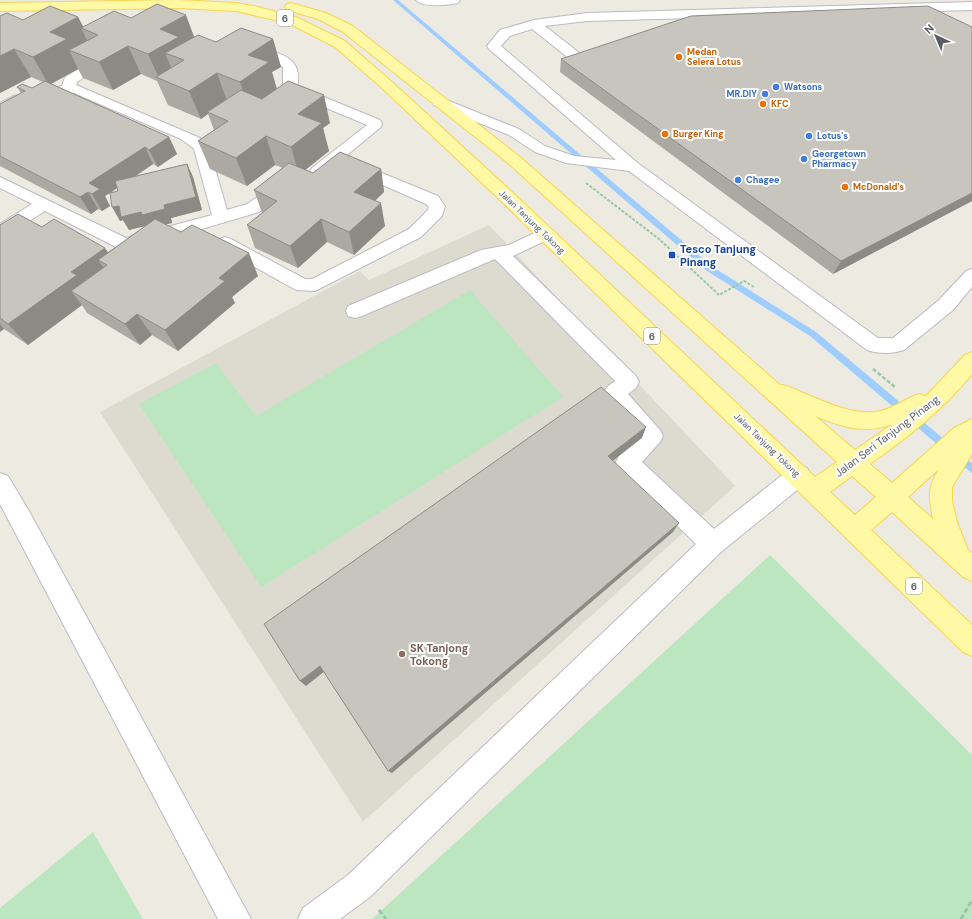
<svg xmlns="http://www.w3.org/2000/svg" width="972" height="919" viewBox="0 0 972 919" font-family="'DM Sans',sans-serif">
<style>
.education{fill:#dddbd0}
.green{fill:#bce6bf}
.lines{fill:none;stroke-linecap:round;stroke-linejoin:round}
.stream{fill:#9fcdff;fill-rule:evenodd}
.minor-casing{stroke:#b9bbc1;stroke-width:2}
.major-casing{stroke:#f7d550;stroke-width:2}
.path-far2{stroke:#94c8a7;stroke-width:2;stroke-dasharray:3 1.5;stroke-linecap:butt}
.path-far1{stroke:#94c8a7;stroke-width:2.5;stroke-dasharray:4 2;stroke-linecap:butt}
.path{stroke:#94c8a7;stroke-width:3;stroke-dasharray:5 2.5;stroke-linecap:butt}
.minor{fill:#fff;fill-rule:evenodd}
.major{fill:#fff8a4;fill-rule:evenodd}
.wall{fill:#aca9a3;fill-rule:evenodd}
.shaded-wall{fill:#8c8a85}
.building{fill:#c8c5be;stroke:#8c8a85}
.food-dot{fill:#e8710a;stroke:#fff;stroke-width:1.5}
.shop-dot{fill:#3f7fe0;stroke:#fff;stroke-width:1.5}
.transit-dot{fill:#1a4fb4;stroke:#fff;stroke-width:1.5}
.education-dot{fill:#8d6e63;stroke:#fff;stroke-width:1.5}
.labels{text-anchor:middle;dominant-baseline:central;stroke-width:4;stroke-linejoin:round;paint-order:stroke}
.far-food-label{font-size:9px;font-weight:bold;fill:#c56008;stroke:#fff;text-anchor:start}
.far-shop-label{font-size:9px;font-weight:bold;fill:#366cbe;stroke:#fff;text-anchor:start}
.far-street-label{font-size:9px;fill:#595d63;stroke:#fff}
.shield{fill:#fff;stroke:#8b8e92;stroke-width:1}
.shield-label{font-size:10px;font-weight:bold;fill:#595d63}
.transit-label{font-size:11px;font-weight:bold;fill:#164399;stroke:#fff;text-anchor:start}
.street-label{font-size:11px;fill:#595d63;stroke:#fff}
.education-label{font-size:11px;font-weight:bold;fill:#785e54;stroke:#fff;text-anchor:start}
</style>
<rect width="100%" height="100%" fill="#edebe1"/>
<path class="education" d="M489 225 735 486 363 822 100 412 360 271 369 280Z"/>
<path class="green" d="M470 290 563 397 261 587 139 404 216 363 256 416Z
M770 555 972 755V919H372Z
M93 832 143 919H0V908Z"/>
<g class="lines">
<path class="stream" d="M393 0H398L713 267 816 332 951 445 952 448 951 451H945L810 336 707 271Z
M958 453 972 463V473L955 460 954 457 955 454Z"/>
<g class="minor-casing">
<path id="minor" d="M416 0H460L458 3C449 5 422 8 416 0Z
M972 2V10L587 21 545 26 582 55 584 58 582 61H572L532 29 510 36 501 46 639 164 878 338H893L939 300 966 271 972 269V287L953 310 904 350C893 354 878 354 867 350L629 171 566 163 535 152 509 135 434 105 432 102 434 99H444L519 129 545 146 574 156 616 160 489 49 487 46 500 30 534 20 587 13Z
M250 47C264 49 293 53 297 70 299 76 298 83 297 89L307 90 380 120 382 123 381 127 324 174 318 176 312 174 310 171 312 168 367 125 300 97 285 96 283 93V67L268 59 245 54 243 51 245 48Z
M81 54 86 55 101 66 77 82 76 85 200 138 209 148 227 210 247 204 277 184 283 183 289 184 291 188 289 192 259 212 134 249 124 250 118 248 45 211 6 236 0 238V224L32 204 0 188V177L126 238 212 215 194 149 181 139 74 93 23 102 0 112V103L14 96 62 86 65 77 84 66 74 58 76 55Z
M355 162 438 196 445 206 442 216 421 237 315 291 296 290 219 247 216 243 219 239 225 237 231 239 305 279H312L409 229 428 210 429 207 426 204 349 170 347 167 349 164Z
M545 228 551 230 554 234 551 238 513 256 636 376 639 382 636 388 628 394 660 430 663 436 660 442 642 462 714 529 791 468 799 465 807 468 810 475 807 482 721 552 370 897 340 919H298L303 908 348 875 696 544 619 469 616 462 619 455 639 436 604 393 607 387 615 381 495 259 362 316 355 318 348 316 346 311 348 306 481 250 509 245Z
M0 473 8 476 29 511 251 919H218L0 504Z"/>
</g>
<g class="major-casing">
<path id="major" d="M179 0 236 3 254 6 296 17 345 41 392 82 512 192 815 477 837 462 508 163 343 32 318 19 287 10 285 7 287 4 291 3 326 13 353 26 520 157 780 385C788 385 796 390 803 393 826 402 849 414 874 412 890 411 904 399 919 394L926 396 965 355 972 352V374C943 410 907 438 870 464L892 483 954 428 972 419V454L952 487V501L957 522 968 550 972 553V581L963 577 892 512 871 530 972 625V656L963 652 500 200 382 88 335 47 288 23 236 11 179 8 0 11V3ZM815 416C843 427 862 434 891 425L855 450ZM939 469C927 489 929 496 933 519L908 497ZM852 476 876 497 855 515 830 492Z"/>
</g>
<path class="path-far2" d="M586 183 659 239 719 295 744 281 754 287"/>
<path class="path-far1" d="M873 369 895 387"/>
<path class="path" d="M379 910 386 919
M961 919 972 900"/>
<use href="#minor" class="minor"/>
<use href="#major" class="major"/>
</g>
<path class="wall" d="M78 17 83 27 131 18 194 37 216 42 273 39 281 67 272 72 277 89 330 123 323 128 329 151 305 170 313 173 381 169 384 192 375 201 385 226 354 255 327 242 298 268 255 248 247 225 262 213 254 190 283 168 275 165 247 186 210 169 198 141 214 130 208 114 201 119 168 105 157 81 141 74 113 90 83 78 78 69 51 84 169 137 177 154 158 167 153 164 136 176 187 164 193 177 202 210 171 218 172 223 165 224 258 276 232 297 235 303 178 351 152 335 140 345 87 313 82 305 28 345 4 329 0 332V225L42 227 108 252 146 226 129 230 123 220 120 221 110 193 105 196 110 206 102 211 98 209 91 214 0 166V104L21 93 17 87 32 88 43 82 31 77 0 93 23 20ZM117 188 118 191 111 193Z
M561 59 972 201 833 274 560 72Z"/>
<path class="shaded-wall" d="M186 15 196 42 184 60 165 53 174 74 159 78 148 54 160 29Z
M78 17 85 30 81 28 90 46 69 50 78 69 49 85 33 57 50 32Z
M273 39 281 67 272 72 277 90 249 110 240 82 248 55Z
M128 46 141 74 113 90 99 62Z
M14 49 31 77 0 93V56Z
M217 73 227 101 207 112 208 114 201 119 189 91Z
M324 95 330 123 323 128 329 151 299 175 291 147 298 114Z
M266 136 275 165 247 186 236 158Z
M169 137 177 154 158 167 149 150Z
M145 147 153 164 105 196 110 206 102 211 92 194 89 183Z
M187 164 193 177 202 210 171 218 172 223 149 228 148 225 129 230 123 220 120 221 112 207 119 206 164 205Z
M381 169 384 192 359 215 354 192Z
M88 192 98 209 91 214 80 197Z
M972 193V201L833 274 841 261Z
M381 203 385 226 354 255 349 232Z
M321 219 327 242 298 268 290 246Z
M105 248 120 270 107 265 98 260 110 277 71 291 82 305 28 345 8 324 71 272Z
M249 253 258 276 232 297 235 303 178 351 165 330 219 278Z
M137 314 152 335 140 345 125 324Z
M0 324 4 329 0 332Z
M646 427 642 438 605 467 608 456Z
M679 523 673 532 392 773 388 771Z
M320 666 325 671 306 686 300 681Z"/>
<path class="building" d="M157 4 186 15 160 29 179 37 148 54 128 46 99 62 69 50 98 35 81 28 114 11 131 18Z
M50 6 78 17 50 32 67 39 33 57 14 49 0 56V16L7 13 23 20Z
M928 6 972 27V193L841 261 561 59 691 16Z
M241 28 273 39 248 55 269 62 240 82 217 73 189 91 156 77 184 60 165 53 198 35 216 42Z
M45 81 169 137 149 150 145 147 89 183 100 189 92 194 88 192 80 197 0 156V104L25 91 17 87 22 84 32 88Z
M288 81 324 95 298 114 322 123 291 147 266 136 236 158 198 141 228 121 207 112 241 90 262 99Z
M340 152 381 169 354 192 381 203 349 232 321 219 290 246 247 225 277 201 254 190 289 163 313 173Z
M187 164 196 197 164 205 165 209 142 215 141 212 121 217 119 206 112 207 110 193 118 191 115 181Z
M18 214 42 227 54 219 105 248 71 272 77 275 8 324 0 318V225Z
M155 219 181 232 192 225 249 253 219 278 225 281 165 330 137 314 125 324 71 291 107 265 98 260Z
M601 387 646 427 608 456 679 523 388 771 320 666 300 681 264 624Z"/>
<g class="food-dot">
<circle cx="679" cy="57" r="4"/>
<circle cx="763" cy="104" r="4"/>
<circle cx="665" cy="134" r="4"/>
<circle cx="845" cy="187" r="4"/>
</g>
<g class="shop-dot">
<circle cx="776" cy="87" r="4"/>
<circle cx="765" cy="94" r="4"/>
<circle cx="809" cy="136" r="4"/>
<circle cx="804" cy="159" r="4"/>
<circle cx="738" cy="180" r="4"/>
</g>
<rect class="transit-dot" x="668" y="251" width="8" height="8" rx="2"/>
<circle class="education-dot" cx="402" cy="654" r="4"/>
<g class="labels">
<g class="far-food-label">
<text x="687" y="52">Medan<tspan x="687" dy="10">Selera Lotus</tspan></text>
<text x="771" y="104">KFC</text>
<text x="673" y="134">Burger King</text>
<text x="853" y="187">McDonald's</text>
</g>
<g class="far-shop-label">
<text x="784" y="87">Watsons</text>
<text x="757" y="94" text-anchor="end">MR.DIY</text>
<text x="817" y="136">Lotus's</text>
<text x="812" y="154">Georgetown<tspan x="812" dy="10">Pharmacy</tspan></text>
<text x="746" y="180">Chagee</text>
</g>
<g class="far-street-label">
<text transform="translate(532 222) rotate(44)">Jalan Tanjung Tokong</text>
<text transform="translate(767 445) rotate(44)">Jalan Tanjung Tokong</text>
</g>
<g class="shield">
<rect x="277" y="10" width="16" height="16" rx="3"/>
<rect x="644" y="328" width="16" height="16" rx="3"/>
<rect x="906" y="578" width="16" height="16" rx="3"/>
</g>
<g class="shield-label">
<text x="285" y="18">6</text>
<text x="652" y="336">6</text>
<text x="914" y="586">6</text>
</g>
<g class="transit-label">
<text x="680" y="249">Tesco Tanjung<tspan x="680" dy="13">Pinang</tspan></text>
</g>
<g class="street-label">
<text transform="translate(887 436) rotate(-37)">Jalan Seri Tanjung Pinang</text>
</g>
<g class="education-label">
<text x="410" y="648">SK Tanjong<tspan x="410" dy="13">Tokong</tspan></text>
</g>
</g>
<g transform="translate(936 36) rotate(316)" stroke="#ffffff" stroke-width="3" paint-order="stroke">
<path d="M0-3L7 15L0 10L-7 15Z" fill="#595d63"/>
<text y="-6" font-size="11" font-weight="bold" text-anchor="middle" fill="#595d63">N</text>
</g>
</svg>
